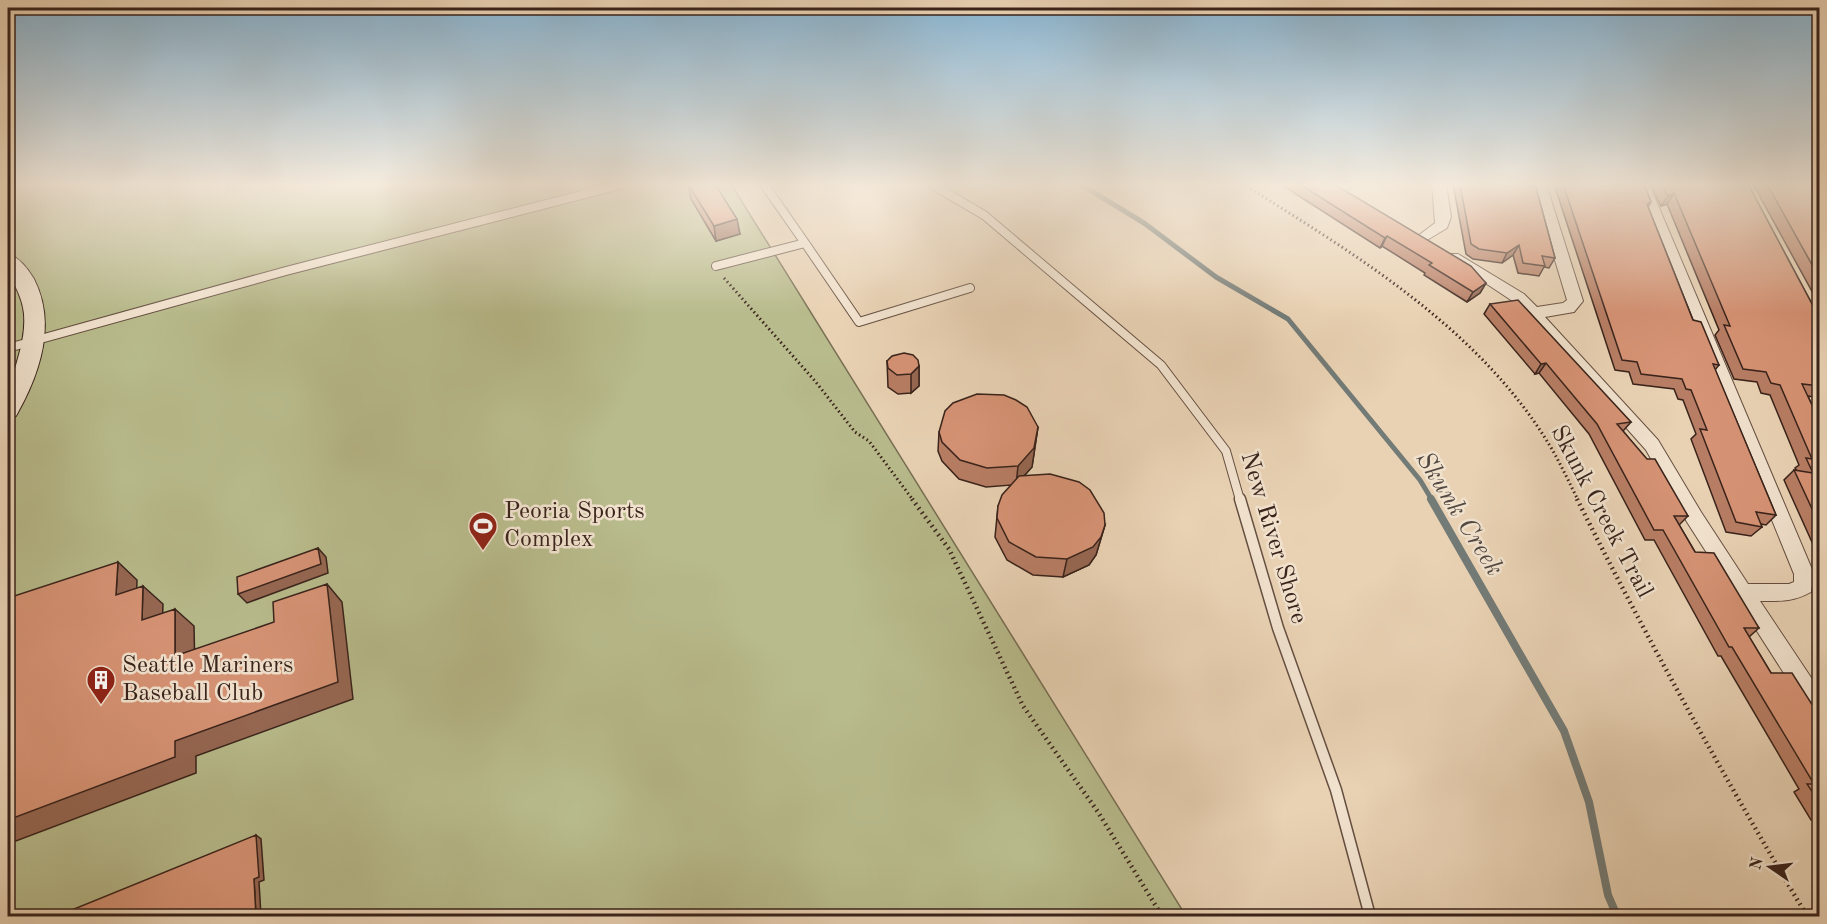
<svg xmlns="http://www.w3.org/2000/svg" width="1827" height="924" viewBox="0 0 1827 924" font-family="'Old Standard TT',serif">
<style>
.green{fill:#b8bb8c;stroke:#786f54;stroke-width:1.5}
.lines{fill:none;stroke-linecap:round;stroke-linejoin:round}
.stream-far1{stroke:#737b77;stroke-width:5}
.stream{stroke:#737b77;stroke-width:8}
.lane-far1-casing{stroke:#654f41;stroke-width:10}
.lane-casing{stroke:#654f41;stroke-width:13}
.street-casing{stroke:#654f41;stroke-width:2}
.secondary-casing{stroke:#39231b;stroke-width:2}
.path-far1{stroke:#39231b;stroke-width:3;stroke-dasharray:1.5 3;stroke-linecap:butt}
.path{stroke:#39231b;stroke-width:4.5;stroke-dasharray:1.5 4;stroke-linecap:butt}
.lane-far1{stroke:#f1e2ce;stroke-width:8}
.lane{stroke:#f1e2ce;stroke-width:10}
.street{fill:#f1e2ce;fill-rule:evenodd}
.secondary{fill:#f1e2ce;fill-rule:evenodd}
.wall{fill:#b87e65;stroke:#39231b;stroke-width:1.5}
.shaded-wall{fill:#966752;stroke:#39231b;stroke-width:1.5}
.building{fill:#d69375;stroke:#39231b;stroke-width:1.5}
.labels{text-anchor:middle;dominant-baseline:central;stroke-width:5;stroke-linejoin:round;paint-order:stroke}
.poi-label{font-size:24px;fill:#39231b;stroke:#f1e2ce;text-anchor:start}
.street-label{font-size:24px;fill:#39231b;stroke:#f1e2ce}
.water-label{font-size:26px;font-style:italic;fill:#514841;stroke:#f1e2ce}
</style>
<rect width="100%" height="100%" fill="#e9d2b4"/>
<filter id="stains"><feTurbulence type="fractalNoise" baseFrequency=".00333" numOctaves="4"/><feColorMatrix values="0 0 0 0 .2 0 0 0 0 .09 0 0 0 0 .02 0 0 0 .5 -.17"/></filter>
<radialGradient id="worn" r=".72"><stop offset=".6" stop-color="#630" stop-opacity="0"/><stop offset="1" stop-color="#630" stop-opacity=".3"/></radialGradient>
<path class="green" d="M8 184H731L1186 916H8Z"/>
<g class="lines">
<path class="stream-far1" d="M1080 184 1144 223 1216 277 1288 319 1420 480 1432 500"/>
<path class="stream" d="M1431 499 1564 731 1589 802 1608 895 1617 916"/>
<g class="lane-far1-casing">
<path id="lane-far1" d="M931 184 984 215 1161 365 1226 451 1240 500
M805 243 859 322 970 288
M716 266 805 243 764 184
M8 348 286 271 624 184"/>
</g>
<g class="lane-casing">
<path id="lane" d="M1240 499 1278 628 1336 790 1370 916"/>
</g>
<g class="street-casing">
<path id="street" d="M1339 184H1357L1340 193 1333 189Z
M1432 184H1446L1451 217 1447 228 1422 243 1415 238 1435 223Z
M1532 184H1546L1583 301 1574 312 1545 317 1658 440 1701 512 1748 584H1789L1794 582V574L1635 184H1649L1814 574 1811 592C1793 602 1780 601 1760 601L1820 691V720L1812 717 1687 522 1646 450 1514 302 1446 257 1448 254H1458L1524 294 1537 307 1563 303 1567 300Z"/>
</g>
<g class="secondary-casing">
<path id="secondary" d="M8 254C19 257 28 269 34 279 57 324 40 374 16 416L8 418C4 381 27 352 24 314 22 289 5 278 8 254Z"/>
</g>
<path class="path-far1" d="M1243 184C1358 256 1483 331 1553 451 1562 467 1570 484 1578 500
M724 278 815 381 855 432 869 441 913 500"/>
<path class="path" d="M912 499 949 549 1023 706 1098 812 1162 916
M1577 499C1648 641 1725 779 1807 916"/>
<use href="#lane-far1" class="lane-far1"/>
<use href="#lane" class="lane"/>
<use href="#street" class="street"/>
<use href="#secondary" class="secondary"/>
</g>
<path class="wall" d="M688 184 740 234 716 241 691 199Z
M1280 184H1334L1486 283 1480 293 1467 302 1424 275 1425 273 1382 246 1380 248Z
M1453 184H1535L1555 258 1549 268 1544 267 1539 276 1518 273 1513 255 1502 263 1473 259 1466 254Z
M1554 184H1644L1651 202 1648 207 1693 320 1719 365 1715 370 1776 515 1766 525 1761 524 1762 527 1751 536 1726 532 1691 439 1696 434 1683 400 1678 399 1674 389 1633 384 1629 372 1615 370Z
M1650 184H1748L1820 319V398L1808 396 1820 422V560L1784 480 1794 470 1797 471 1795 468 1799 465 1770 395 1761 393 1757 382 1734 379 1715 335 1719 330 1667 204 1661 206Z
M1753 184H1820V306Z
M1490 304 1631 422 1623 431 1688 516 1679 525 1695 552 1759 628 1749 637 1771 673 1820 717V819L1811 820 1794 792 1799 789 1721 656H1718L1654 540H1645L1589 434 1539 373 1535 374 1484 314Z
M887 361 919 366V386L911 393 898 394 888 387Z
M1038 427 1032 467 1024 476 1105 525 1096 555 1089 565 1063 577 1033 575 1007 560 995 537 998 506 1011 485 986 487 959 479 942 461 938 451 939 432Z
M1820 663V672L1816 666Z"/>
<path class="shaded-wall" d="M8 184H24L8 187Z
M1674 193 1667 204 1661 206 1668 196Z
M737 219 740 234 716 241 714 226Z
M1387 236 1382 246 1380 248 1385 238Z
M1519 245 1513 255 1502 263 1507 253Z
M1486 283 1480 293 1467 302 1473 292Z
M1546 363 1539 373 1535 374 1541 364Z
M919 366V386L911 393V374Z
M1038 427 1032 467 1016 485 1018 466Z
M1105 525 1096 555 1089 565 1063 577 1067 559Z
M318 548 326 557 328 573 247 603 238 594Z
M118 562 137 580 136 613 116 595Z
M327 584 342 602 353 699 196 756V773L8 844V820L175 741Z
M143 586 163 604 162 637 142 620Z
M175 609 194 626 195 673 175 656Z
M256 835 261 839 264 880 259 882 261 916H256L254 879Z"/>
<path class="building" d="M688 184H715L737 219 714 226Z
M1299 184H1334L1471 266 1486 283 1473 292 1429 265 1432 263 1387 236 1385 238Z
M1460 184H1535L1555 258 1542 256 1545 266 1523 263 1519 245 1507 253 1479 249 1471 244Z
M1563 184H1644L1651 202 1647 204 1693 320 1701 322 1719 365 1713 364 1776 515 1756 512 1762 527 1736 522 1700 429 1707 430 1691 390 1686 389 1682 379 1641 374 1637 362 1622 360Z
M1662 184H1748L1820 319V386L1802 384 1820 422V526L1794 470 1813 473 1806 458 1812 459 1780 385 1771 383 1766 372 1743 369 1724 325 1730 326 1674 193 1668 196Z
M1767 184H1820V279Z
M1518 300 1631 422 1617 424 1647 459H1655L1688 516H1674L1695 552 1714 553 1759 628H1744L1771 673H1792L1820 717V803L1807 784H1814L1732 647H1729L1663 530H1654L1597 424 1546 363 1541 364 1490 304Z
M904 353 913 355 918 360 919 366 911 374 897 375 888 368 887 361 892 356Z
M977 394 1004 395 1016 400 1027 407 1038 427 1034 448 1018 466 987 468 960 460 942 442 939 432 945 411 953 403Z
M1050 474 1079 482 1090 490 1104 513 1105 525 1101 537 1093 547 1067 559 1036 557 1009 542 997 518 998 506 1002 495 1019 476Z
M318 548 321 564 238 594 237 577Z
M118 562 116 595 143 586 142 620 175 609V656L274 622 273 602 327 584 338 682 175 741V757L8 820V598Z
M256 835 259 877 254 879 256 916H57Z"/>
<linearGradient id="sky" x2="0" y2="1"><stop stop-color="#88b5d3"/><stop offset="0.59" stop-color="#f5ebdd"/><stop offset="1" stop-color="#f5ebdd" stop-opacity="0"/></linearGradient>
<rect width="1827" height="313" fill="url(#sky)"/>
<defs>
<g id="stadium-pin" transform="scale(1.5)"><path d="M0 17L-7.5 6A9.5 9.5 0 1 1 7.5 6Z" fill="#8f2418" stroke="#f1e2ce"/><path d="M0-5a6.5 5 0 1 0 0 10a6.5 5 0 1 0 0-10ZM-3.5-1.8h7v3.6h-7Z" fill="#fff"/></g>
<g id="building-pin" transform="scale(1.5)"><path d="M0 17L-7.5 6A9.5 9.5 0 1 1 7.5 6Z" fill="#8f2418" stroke="#f1e2ce"/><path d="M-4-6H4V6H1V3H-1V6H-4ZM-2.5-4.3h1.7v1.8h-1.7ZM.8-4.3h1.7v1.8H.8ZM-2.5-1h1.7V.8h-1.7ZM.8-1h1.7V.8H.8Z" fill="#fff"/></g>
</defs>
<g fill-rule="evenodd">
<use href="#stadium-pin" x="483" y="526"/>
<use href="#building-pin" x="101" y="680"/>
</g>
<g class="labels">
<g class="poi-label">
<text x="504" y="512">Peoria Sports<tspan x="504" dy="28">Complex</tspan></text>
<text x="122" y="666">Seattle Mariners<tspan x="122" dy="28">Baseball Club</tspan></text>
</g>
<g class="street-label">
<text transform="translate(1601 512) rotate(62)">Skunk Creek Trail</text>
<text transform="translate(1273 538) rotate(73)">New River Shore</text>
</g>
<g class="water-label">
<text transform="translate(1459 514) rotate(58)">Skunk Creek</text>
</g>
</g>
<rect width="1827" height="924" fill="none" stroke="#e9d2b4" stroke-width="30"/>
<rect x="9" y="9" width="1809" height="906" fill="none" stroke="#39231b" stroke-width="3"/>
<rect x="15" y="15" width="1797" height="894" fill="none" stroke="#39231b" stroke-width="1.5"/>
<g transform="translate(1770 867) rotate(284)" stroke="#f1e2ce" stroke-width="4.5" paint-order="stroke">
<path d="M0-4.5L10 22L0 15L-10 22Z" fill="#39231b"/>
<text y="-9" font-size="16" font-weight="bold" text-anchor="middle" fill="#39231b">N</text>
</g>
<rect width="100%" height="100%" filter="url(#stains)"/>
<rect width="100%" height="100%" fill="url(#worn)"/>
</svg>
